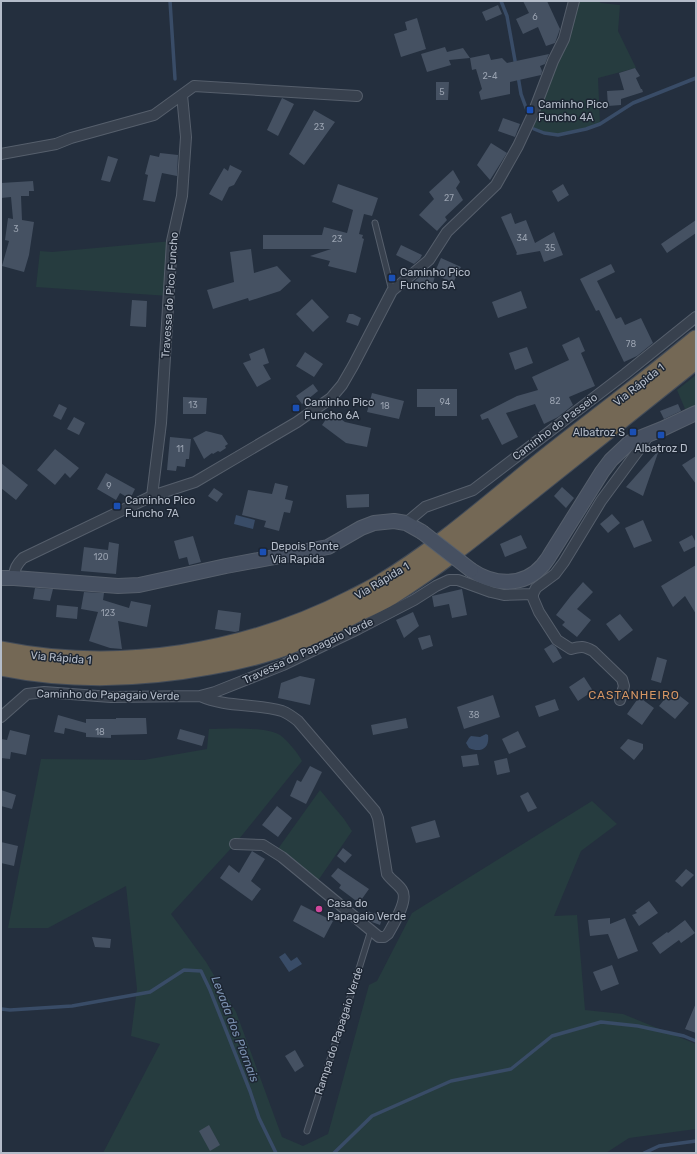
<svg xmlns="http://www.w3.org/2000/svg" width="697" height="1154" viewBox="0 0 697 1154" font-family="Rubik,sans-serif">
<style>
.green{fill:#263c3f}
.water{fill:#394c67}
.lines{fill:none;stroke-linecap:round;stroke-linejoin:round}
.stream{stroke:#394c67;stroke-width:3.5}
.building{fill:#455162}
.lane-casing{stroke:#565f6c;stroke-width:7}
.street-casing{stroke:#565f6c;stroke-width:12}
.secondary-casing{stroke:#565f6c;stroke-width:16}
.highway-casing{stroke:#434c59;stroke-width:21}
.lane{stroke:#38414e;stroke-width:5}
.street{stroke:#38414e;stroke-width:10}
.secondary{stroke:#465061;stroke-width:14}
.highway{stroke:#746855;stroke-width:19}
.secondary-bridge-casing{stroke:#565f6c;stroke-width:16;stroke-linecap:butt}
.secondary-bridge{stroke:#465061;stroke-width:14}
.transit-dot{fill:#1a4fb4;stroke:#1d2633;stroke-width:1.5}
.hotel-dot{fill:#d1479c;stroke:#1d2633;stroke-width:1.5}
.labels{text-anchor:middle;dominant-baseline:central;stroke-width:3;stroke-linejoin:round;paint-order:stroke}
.number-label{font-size:9px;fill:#98a1af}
.poi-label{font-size:11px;fill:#b4bcc9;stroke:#1d2633;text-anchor:start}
.street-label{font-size:11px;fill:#b4bcc9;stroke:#1d2633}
.neighbourhood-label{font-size:12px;letter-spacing:1px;fill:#d59563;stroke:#1d2633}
.water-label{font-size:12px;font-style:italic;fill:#7c92b1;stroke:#1d2633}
</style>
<rect width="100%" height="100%" fill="#242f3e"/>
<path class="green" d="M576 1H598L601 3 620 5 618 31 636 68 598 78 600 124 587 130 558 136 544 134 527 127Z
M172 241 169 296 36 287 40 251 52 252Z
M696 375V413L688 416 677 390Z
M209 729C226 729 265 726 280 735 287 740 298 753 302 761L235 844 171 914 206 962 236 1012 282 1137 303 1146 328 1134 369 985 377 981 412 913 592 801 617 824 581 851 554 916 577 915 585 1010 623 1014 696 1044V1129L629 1138 606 1153H103L160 1044 131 1036 137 989 126 886 48 928H8L41 759 144 760 207 749Z
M320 790 344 819 352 831 315 885 275 853Z"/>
<path class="water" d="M236 515 255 520 253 529 234 524Z
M486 734 488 735C490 749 480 753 469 748L466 743 469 738 471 736 480 737Z
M285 953 291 961 297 957 302 964 289 972 279 957Z"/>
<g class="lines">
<path class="stream" d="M170 1 175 79
M501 1 507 16 516 66
M518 76 521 94 528 113
M534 129 544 133 558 135 586 129 600 124 633 103 696 78
M1 1009 10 1010 72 1006 150 992 184 970 201 971 210 990 250 1091 259 1118 276 1153
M334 1153 372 1116 451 1081 511 1069 552 1036 601 1022 638 1026 684 1036 696 1041
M644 1153 659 1146 696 1141"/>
</g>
<path class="building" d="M523 1H547L560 29 555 43 546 46 538 27 523 34 516 19 529 13Z
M498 5 502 14 486 21 482 12Z
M417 18 426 49 401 57 394 34 407 30 405 22Z
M445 47 447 52 463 48 470 58 449 60 451 65 427 72 421 54Z
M489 54 491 60 502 58 507 63 549 54 545 64 540 66 542 71 541 75 510 82V94L481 100 479 92 482 89 476 69 472 70 470 58Z
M635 68 640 76 636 78 641 89H642L643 92 621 99V105L608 106 607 91 624 90 619 73Z
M436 82H449L448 100H436Z
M282 98 294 104 278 136 267 130Z
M314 110 335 122 304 165 289 154Z
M503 118 520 124 515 137 498 131Z
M491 143 507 153 490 180 477 165Z
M160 153 178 155 177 176 162 173 155 202 143 200 148 175 145 174 150 155 159 157Z
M108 156 118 159 110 182 101 180Z
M230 165 242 171 234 185 229 187 222 201 209 194 224 168 228 171Z
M453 170 460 182 456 188 463 200 445 217 447 220 437 231 419 215 434 199 429 192Z
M33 181 34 191H29V196H21L22 220 34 222 29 255 24 272 2 266 9 241 5 240 8 218 13 219 11 197 1 198V183Z
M338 184 378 198 372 216 364 214 359 234 363 235 362 238 364 239 356 273 328 266 330 261 310 256 331 249H263V235H322L324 227 347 233 353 210 332 202Z
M563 184 569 195 558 202 552 191Z
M511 213 515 224 526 220 535 243 554 232 563 255 544 262 540 251 517 255 516 254 517 253 501 217Z
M696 220V233L667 253 661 244Z
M401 245 422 255 420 259 414 264 396 255Z
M251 249 254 273 277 266 291 281 280 291 249 301 248 298 213 309 207 290 234 282 230 252Z
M441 258 461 267 453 283 434 274Z
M611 264 615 272 597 281 616 319 621 317 625 325 641 318 653 343 637 356 624 362 599 310 596 311 580 279Z
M423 273 435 276 431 290 412 284Z
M521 291 527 308 498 318 492 302Z
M312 299 329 317 313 332 296 314Z
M132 300 147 301 146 327 130 326Z
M349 314H353L361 318 358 326 346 322Z
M579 337 585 351 581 353 595 386 569 397 573 405 558 417 544 424 535 404 506 413 518 437 502 445 488 418 482 420 480 415 517 396 538 390 532 377 569 360 562 345Z
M527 347 533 363 515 370 509 353Z
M264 348 269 363 263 365 271 379 257 387 243 363 251 360 249 354Z
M305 352 323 364 314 377 296 366Z
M313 384 318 391 302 404 296 396Z
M417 389H457V416H435V407H417Z
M372 393 404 401 399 419 367 412Z
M183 397 207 398 206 414H183Z
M59 404 67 408 61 420 53 416Z
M678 404 681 411 664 419 660 411Z
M331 412 345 422 371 428 367 447 346 443 322 425Z
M74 417 85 423 79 435 67 429Z
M206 431 222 435 228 444 225 446 226 448 220 452 218 451 213 454 212 453 204 459 193 438Z
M170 437 191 439 189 459H186L185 467 177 466 176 471 167 470Z
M55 449 79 468 70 478 65 473 55 485 37 470Z
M659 450 643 496 626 487Z
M696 456V484L682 465Z
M1 463 28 485 16 500 1 488Z
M106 473 135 489 130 499 120 493 116 500 97 489Z
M275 483 288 486 285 499 293 501 290 513 284 512 279 531 264 527 266 521 242 515 248 490 272 494Z
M562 487 574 498 566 508 554 496Z
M214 488 223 494 217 502 208 496Z
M369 494V507L347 508 346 495Z
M612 514 620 523 608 533 600 524Z
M643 520 652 541 634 548 625 528Z
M521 535 527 548 505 557 500 544Z
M692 535 696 543V546L684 552 679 542Z
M193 536 201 562 189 565 187 557 179 559 174 541Z
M109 542 119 544 116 574 81 571 84 547 108 550Z
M696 565V614L685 596 673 607 661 586Z
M583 582 593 592 577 609 591 620 577 637 562 625 565 622 556 615 570 597Z
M35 588 53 589 50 601 33 599Z
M462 589 467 615 452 618 449 604 434 607 432 596Z
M84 592 104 593 103 600 129 608 131 601 151 605 147 627 118 621 122 649 110 648 89 641 98 612 81 609Z
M57 605 78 607 77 619 56 617Z
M218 610 241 613 239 631 235 632 215 629Z
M413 612 419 626 404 638 396 620Z
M620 614 633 630 619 641 606 624Z
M430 635 433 646 422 650 418 638Z
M552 644 556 647 562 658 553 663 544 649Z
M657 657 667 660 661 683 651 680Z
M300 676 315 679 310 705 278 698 281 683Z
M584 677 593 691 578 701 569 687Z
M672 690 689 703 675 719 659 706Z
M493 695 500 717 464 729 457 707Z
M639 697 654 708 642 725 627 714Z
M555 699 559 710 539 717 535 706Z
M58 715 86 723V719H116V718H146L147 734 111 735V738L86 737V733L65 728 64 734 54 732Z
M406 718 408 728 373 735 371 725Z
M180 729 205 736 202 746 177 739Z
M10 730 30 735 26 755 11 752 10 759 1 758V739L7 740Z
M518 731 526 747 509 754 502 739Z
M628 739 643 744V749L634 760 620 748Z
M477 754 479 765 463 767 461 756Z
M507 758 510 772 497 775 494 761Z
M310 766 322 772 306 804 290 796 297 780 301 782Z
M1 790 16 795 12 809 1 806Z
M528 792 537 808 528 812 520 796Z
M277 806 292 818 278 837 262 825Z
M435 820 440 837 416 843 411 827Z
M1 842 18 846 14 866 1 863Z
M343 848 352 855 345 863 337 856Z
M252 851 265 859 251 881 261 889 252 901 220 878 229 865 239 873Z
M338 868 369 889 359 903 339 888 341 885 331 876Z
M686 869 694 875 682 887 675 881Z
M649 901 658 913 639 926 632 915 637 913 635 911Z
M301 905 333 921 324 938 293 921Z
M367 911 383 916 380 925 372 922 365 917Z
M610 918V924L625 918 638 951 618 959 608 934 590 936 588 920Z
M685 920 695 933 681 943 679 940 660 954 652 943 667 932 668 933Z
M92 937 111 939 110 948 95 947Z
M612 965 619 984 601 991 593 972Z
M696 1003V1033L685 1029Z
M295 1050 304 1066 295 1072 285 1056Z
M209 1125 220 1145 210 1151 199 1131Z"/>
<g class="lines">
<g class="lane-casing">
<path id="lane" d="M375 223 392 291
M307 1131 353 988 371 930"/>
</g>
<g class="street-casing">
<path id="street" d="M1 154 56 144 71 138 154 115 194 86 357 96
M152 496 161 423 172 241 182 196 186 137 182 95
M406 523 425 507 473 490 625 374 696 317
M14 578C14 569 17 564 23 558L152 496 195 482 297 422 331 398 342 385 353 366 392 291 429 260 447 232 496 185 518 146 532 116 553 61 564 39 574 1
M533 594 536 588 555 574 564 562 601 501 643 444 649 434
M533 594V598L539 612 557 640 571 649C581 646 584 646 593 651L622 679 624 686 620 700
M200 696C227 708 255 703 282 711 287 713 293 717 298 721L375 811 378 818 387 874C391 880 398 884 402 890 409 900 393 925 388 934L384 937H379L282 857 263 845 235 844
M1 717 27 694 44 692 111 697 200 696 215 692 283 665 358 629 414 600 436 586 449 580H458L491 592 504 595 533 594"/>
</g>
<g class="secondary-casing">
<path id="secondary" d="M471 570C493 585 523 588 543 565 545 562 548 559 550 555L602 472 611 460 629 443 637 439 662 429 696 413
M1 578H14L118 586 139 585 226 566 328 547 361 528 374 523 394 521 406 523 422 532"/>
</g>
<g class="highway-casing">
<path id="highway" d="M1 651C120 675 246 654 353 599 362 594 372 590 381 584 444 546 498 496 555 451 580 431 606 412 631 392 653 375 674 358 696 340
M1 666C70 680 141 678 210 665 239 660 268 653 295 642 317 633 338 622 359 611 370 606 381 601 391 595 442 563 488 525 534 488 588 445 642 402 696 359"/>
</g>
<use href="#lane" class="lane"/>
<use href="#street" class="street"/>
<use href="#secondary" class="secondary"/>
<use href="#highway" class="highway"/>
<g class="secondary-bridge-casing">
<path id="secondary-bridge" d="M422 532 471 570"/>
</g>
<use href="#secondary-bridge" class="secondary-bridge"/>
</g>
<g class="transit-dot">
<rect x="526" y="106" width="8" height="8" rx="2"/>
<rect x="388" y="274" width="8" height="8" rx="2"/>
<rect x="292" y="404" width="8" height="8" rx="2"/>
<rect x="629" y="428" width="8" height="8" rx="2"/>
<rect x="657" y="431" width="8" height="8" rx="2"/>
<rect x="113" y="502" width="8" height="8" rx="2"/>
<rect x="259" y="548" width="8" height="8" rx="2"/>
</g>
<circle class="hotel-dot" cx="319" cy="909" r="4"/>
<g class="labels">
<g class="number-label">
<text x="535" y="17">6</text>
<text x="490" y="76">2-4</text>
<text x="442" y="92">5</text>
<text x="319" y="127">23</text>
<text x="449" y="198">27</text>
<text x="16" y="229">3</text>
<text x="522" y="238">34</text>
<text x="337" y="239">23</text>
<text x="550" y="248">35</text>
<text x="631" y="344">78</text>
<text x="555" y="401">82</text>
<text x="445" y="402">94</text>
<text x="193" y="405">13</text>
<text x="385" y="406">18</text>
<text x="180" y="449">11</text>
<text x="109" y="486">9</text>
<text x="101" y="557">120</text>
<text x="108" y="613">123</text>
<text x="474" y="715">38</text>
<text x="100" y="732">18</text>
</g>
<g class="poi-label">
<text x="538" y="104">Caminho Pico<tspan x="538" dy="13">Funcho 4A</tspan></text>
<text x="400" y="272">Caminho Pico<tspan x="400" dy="13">Funcho 5A</tspan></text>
<text x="304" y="402">Caminho Pico<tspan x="304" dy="13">Funcho 6A</tspan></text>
<text x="625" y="432" text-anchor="end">Albatroz S</text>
<text x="661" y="448" text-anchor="middle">Albatroz D</text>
<text x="125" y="500">Caminho Pico<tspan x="125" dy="13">Funcho 7A</tspan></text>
<text x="271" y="546">Depois Ponte<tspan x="271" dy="13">Via Rapida</tspan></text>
<text x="327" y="903">Casa do<tspan x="327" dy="13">Papagaio Verde</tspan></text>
</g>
<g class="street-label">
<text transform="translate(170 295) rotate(-86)">Travessa do Pico Funcho</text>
<text transform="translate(639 385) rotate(-38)">Via Rápida 1</text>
<text transform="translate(555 427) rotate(-37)">Caminho do Passeio</text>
<text transform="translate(382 581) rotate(-31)">Via Rápida 1</text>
<text transform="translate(308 651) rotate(-25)">Travessa do Papagaio Verde</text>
<text transform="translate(61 658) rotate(5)">Via Rápida 1</text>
<text transform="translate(108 695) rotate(1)">Caminho do Papagaio Verde</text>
<text transform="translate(339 1031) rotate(-72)">Rampa do Papagaio Verde</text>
</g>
<g class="neighbourhood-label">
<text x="634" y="695">CASTANHEIRO</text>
</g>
<g class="water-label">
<text transform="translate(235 1029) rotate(69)">Levada dos Piornais</text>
</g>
</g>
<rect width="697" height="1154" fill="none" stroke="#b4bcc9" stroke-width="4"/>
</svg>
